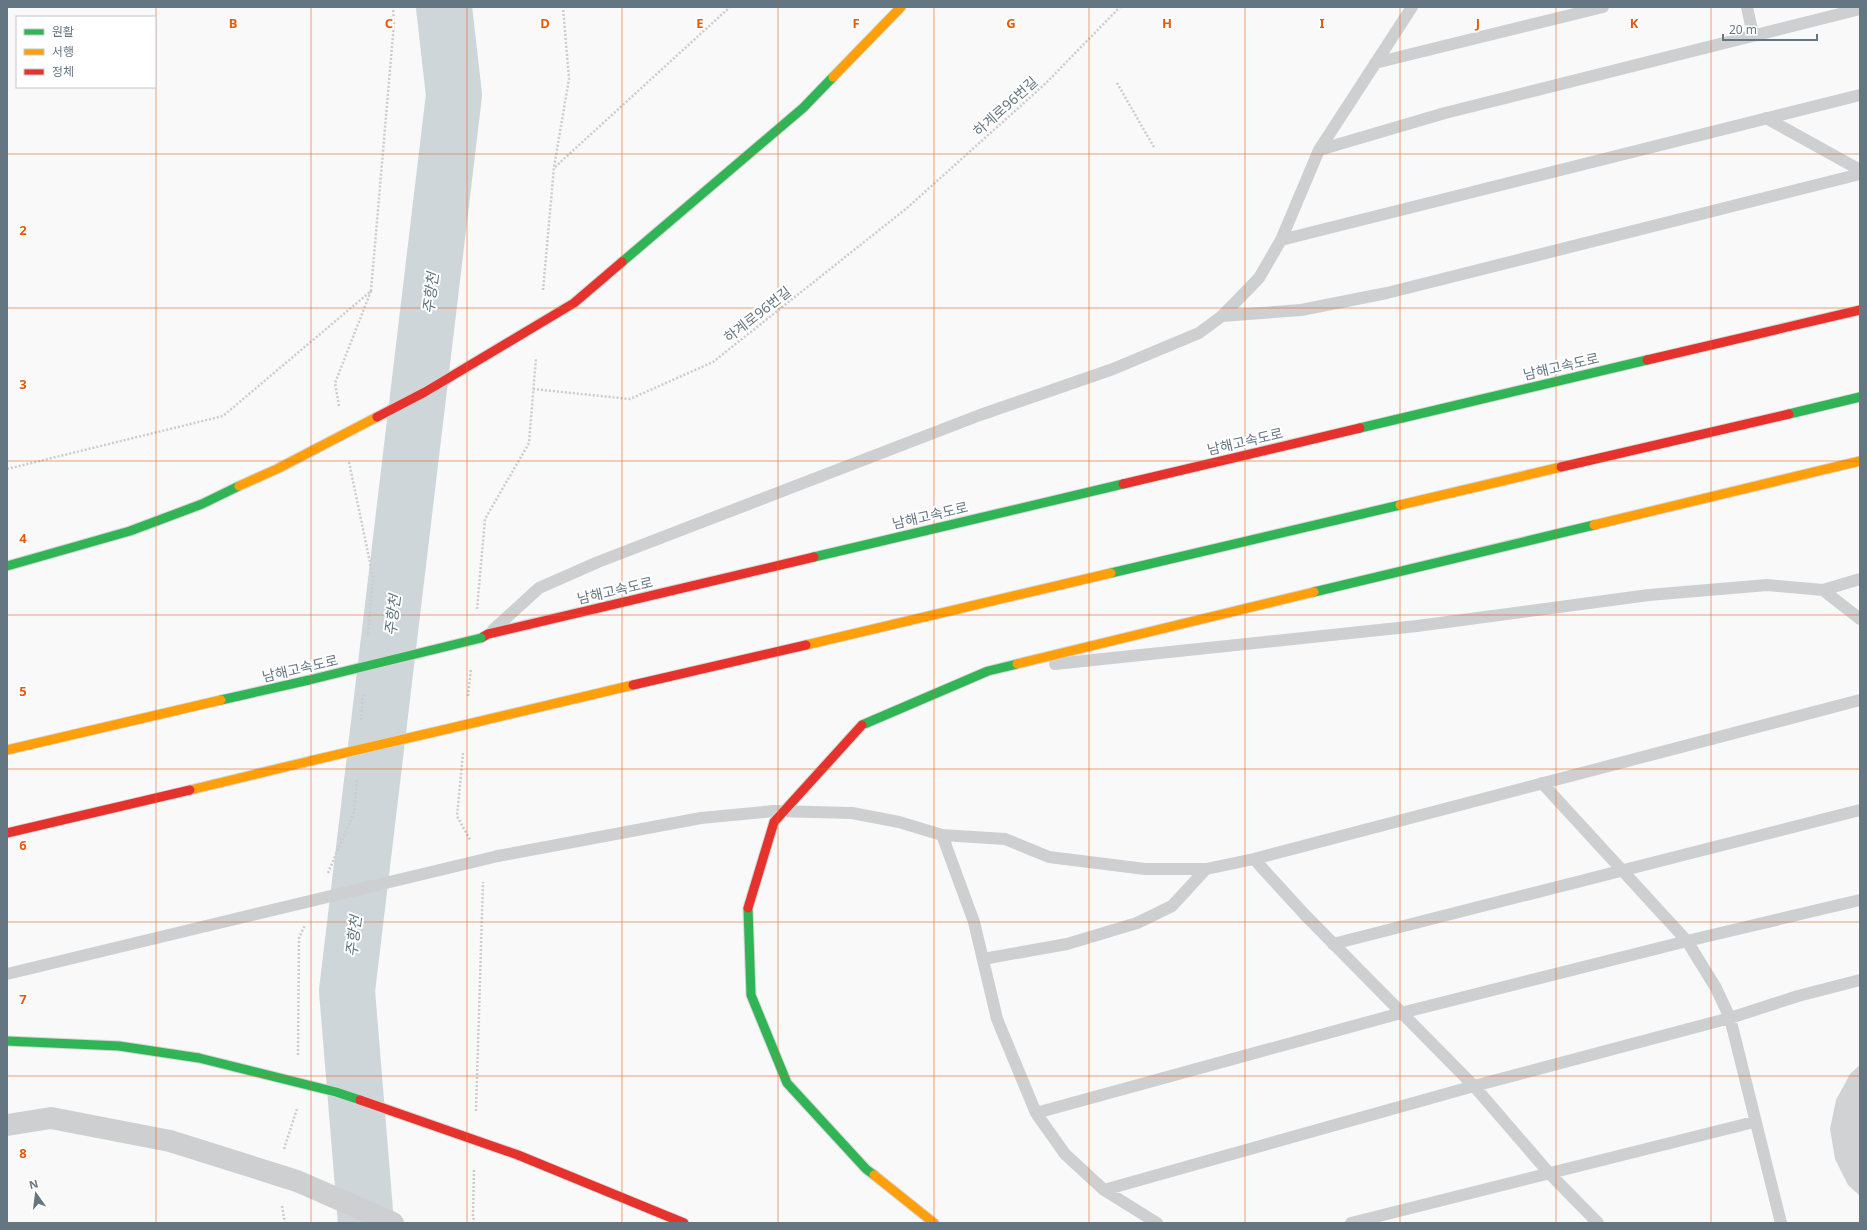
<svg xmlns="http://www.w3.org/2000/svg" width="1867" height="1230" viewBox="0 0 1867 1230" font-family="'Noto Sans','Noto Sans KR',sans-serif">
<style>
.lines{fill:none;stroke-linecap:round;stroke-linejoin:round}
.river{stroke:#ced6d9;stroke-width:56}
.building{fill:#d0d2d3}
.fast-casing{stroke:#d5d6d6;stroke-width:11}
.slow-casing{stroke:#d5d6d6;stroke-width:11}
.jam-casing{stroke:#d5d6d6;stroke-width:11}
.path{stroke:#cbcccd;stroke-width:2.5;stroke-dasharray:2 2;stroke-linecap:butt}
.lane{stroke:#cecfd0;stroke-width:12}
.street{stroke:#cecfd0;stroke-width:22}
.fast{stroke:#30b455;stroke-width:9}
.slow{stroke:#ff9f0a;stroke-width:9}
.jam{stroke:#e5322d;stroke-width:9}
.fast-bridge-casing{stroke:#d5d6d6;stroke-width:11;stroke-linecap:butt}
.slow-bridge-casing{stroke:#d5d6d6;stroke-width:11;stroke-linecap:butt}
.jam-bridge-casing{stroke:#d5d6d6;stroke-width:11;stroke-linecap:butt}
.lane-bridge{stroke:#cecfd0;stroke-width:12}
.fast-bridge{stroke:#30b455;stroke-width:9}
.slow-bridge{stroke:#ff9f0a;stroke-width:9}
.jam-bridge{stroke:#e5322d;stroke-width:9}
.grid{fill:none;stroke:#e8590c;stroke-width:1;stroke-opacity:0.55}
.labels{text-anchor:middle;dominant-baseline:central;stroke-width:4;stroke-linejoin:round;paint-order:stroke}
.street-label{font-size:14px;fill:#657683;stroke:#fff}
.water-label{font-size:15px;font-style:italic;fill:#60757c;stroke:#fff}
.grid-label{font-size:13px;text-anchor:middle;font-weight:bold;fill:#e8590c;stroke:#fff;stroke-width:4;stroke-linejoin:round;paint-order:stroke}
</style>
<rect width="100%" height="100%" fill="#f9f9f9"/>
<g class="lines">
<path class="river" d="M366 1223 347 991 454 95 444 7"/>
</g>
<path class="building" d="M1860 1065V1196L1848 1185 1835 1159 1830 1129 1836 1100 1850 1074Z"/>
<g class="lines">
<g class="fast-casing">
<path id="fast" d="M622 262 803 108 833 77
M1789 414 1860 397
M1360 428 1647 360
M814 557 1123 484
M7 566 130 531 202 504 239 486
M1111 573 1400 505
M1314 592 1594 525
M221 700 309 680
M862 725 988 671 1017 664
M748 908 751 995 787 1083 866 1169 874 1175
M7 1041 119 1046 199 1058"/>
</g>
<g class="slow-casing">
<path id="slow" d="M833 77 901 7
M1400 505 1561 467
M1594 525 1860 461
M806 645 1111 573
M1017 664 1314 592
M477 722 633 685
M7 750 221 700
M190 790 310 761
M874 1175 934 1223"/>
</g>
<g class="jam-casing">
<path id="jam" d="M1647 360 1860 310
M1561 467 1789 414
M1123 484 1360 428
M481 638 488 634 814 557
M633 685 806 645
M7 833 190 790
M518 1155 684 1223"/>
</g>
<path class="path" d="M1117 83 1155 149
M555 167 730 7
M543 290 554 167 569 79 563 7
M533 389 630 399 713 362 907 208 1045 84 1120 7
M339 406 335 383 371 291
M349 462 373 577 368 636
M7 469 223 416 371 291 394 23 393 7
M477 609 485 519 529 443 536 358
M468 696 471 669
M361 720 363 695
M463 753 457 816 470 840
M328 873 354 812 357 779
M298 1055 299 938 305 925
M476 1111 483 882
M284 1149 297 1109
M474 1170 473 1215 474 1223
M282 1206 285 1223"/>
<path class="lane" d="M1747 7 1753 35
M1375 63 1603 7
M1766 118 1860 170
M1319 150 1412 7
M1281 240 1860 95
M1222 316 1301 310 1387 293 1860 174
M1823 590 1860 619
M493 630 539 588 598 562 980 415 1113 369 1199 333 1222 316 1259 278 1281 240 1319 150 1445 113 1860 9
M1055 664 1417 626 1649 595 1767 585 1823 590 1860 579
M1542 783 1687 941 1716 988 1730 1018 1781 1223
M942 835 974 922 997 1019 1036 1113 1065 1154 1104 1190 1157 1223
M498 856 701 818 774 811 852 813 899 822 942 835 1005 839 1049 857 1145 869H1206L1254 859 1860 700
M1254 859 1306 916 1474 1086 1549 1173 1598 1223
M1333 944 1860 810
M983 959 1067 944 1137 923 1172 906 1206 869
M7 974 206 926
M1036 1113 1401 1013 1687 941 1860 900
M1104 1190 1474 1086 1730 1018 1798 996 1860 980
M1351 1223 1754 1122"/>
<path class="street" d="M7 1125 51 1118 170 1141 297 1181 393 1223"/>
<use href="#fast" class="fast"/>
<use href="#slow" class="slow"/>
<use href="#jam" class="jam"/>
<g class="fast-bridge-casing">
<path id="fast-bridge" d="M309 680 481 638
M199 1058 336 1092 360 1100"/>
</g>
<g class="slow-bridge-casing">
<path id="slow-bridge" d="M239 486 277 469 377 417
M310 761 477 722"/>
</g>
<g class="jam-bridge-casing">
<path id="jam-bridge" d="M377 417 425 392 574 303 622 262
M748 908 774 822 862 725
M360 1100 518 1155"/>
</g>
<path class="lane-bridge" d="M206 926 498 856"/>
<use href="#fast-bridge" class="fast-bridge"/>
<use href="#slow-bridge" class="slow-bridge"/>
<use href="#jam-bridge" class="jam-bridge"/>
</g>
<path class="grid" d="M156 7V1223M311 7V1223M467 7V1223M622 7V1223M778 7V1223M934 7V1223M1089 7V1223M1245 7V1223M1400 7V1223M1556 7V1223M1711 7V1223M7 154H1860M7 308H1860M7 461H1860M7 615H1860M7 769H1860M7 922H1860M7 1076H1860"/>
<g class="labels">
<g class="street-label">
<text transform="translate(1005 106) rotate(-42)">하계로96번길</text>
<text transform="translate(757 314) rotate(-38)">하계로96번길</text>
<text transform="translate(1561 366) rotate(-13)">남해고속도로</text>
<text transform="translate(1245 441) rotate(-13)">남해고속도로</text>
<text transform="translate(930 515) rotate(-13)">남해고속도로</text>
<text transform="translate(615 590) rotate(-13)">남해고속도로</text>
<text transform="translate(300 668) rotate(-13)">남해고속도로</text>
</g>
<g class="water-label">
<text transform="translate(430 293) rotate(-83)">주항천</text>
<text transform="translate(392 615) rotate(-83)">주항천</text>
<text transform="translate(353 936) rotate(-83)">주항천</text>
</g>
</g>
<g class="grid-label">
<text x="233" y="28">B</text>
<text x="389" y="28">C</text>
<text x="545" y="28">D</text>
<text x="700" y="28">E</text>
<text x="856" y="28">F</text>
<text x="1011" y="28">G</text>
<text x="1167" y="28">H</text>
<text x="1322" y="28">I</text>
<text x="1478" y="28">J</text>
<text x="1634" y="28">K</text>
<text x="23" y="235">2</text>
<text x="23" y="389">3</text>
<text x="23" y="543">4</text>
<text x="23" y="696">5</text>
<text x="23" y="850">6</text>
<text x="23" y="1004">7</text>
<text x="23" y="1158">8</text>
</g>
<rect width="1867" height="1230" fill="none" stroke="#657683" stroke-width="16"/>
<rect x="16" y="16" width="140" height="72" fill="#ffffff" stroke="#c1c8cd"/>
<rect x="24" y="29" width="20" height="6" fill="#30b455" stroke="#c1c8cd"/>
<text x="52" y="36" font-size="12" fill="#657683">원활</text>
<rect x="24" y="49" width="20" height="6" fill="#ff9f0a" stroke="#c1c8cd"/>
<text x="52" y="56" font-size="12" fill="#657683">서행</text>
<rect x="24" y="69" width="20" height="6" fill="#e5322d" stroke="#c1c8cd"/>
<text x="52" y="76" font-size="12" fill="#657683">정체</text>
<g transform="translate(36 1194) rotate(346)" stroke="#ffffff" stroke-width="3" paint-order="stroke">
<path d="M0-3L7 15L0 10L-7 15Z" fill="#657683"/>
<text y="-6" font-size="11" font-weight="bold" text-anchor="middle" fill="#657683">N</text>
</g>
<path d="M1723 34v6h94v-6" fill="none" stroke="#657683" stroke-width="2"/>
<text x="1729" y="34" font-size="12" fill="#657683" stroke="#ffffff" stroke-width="3" paint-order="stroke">20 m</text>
</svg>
